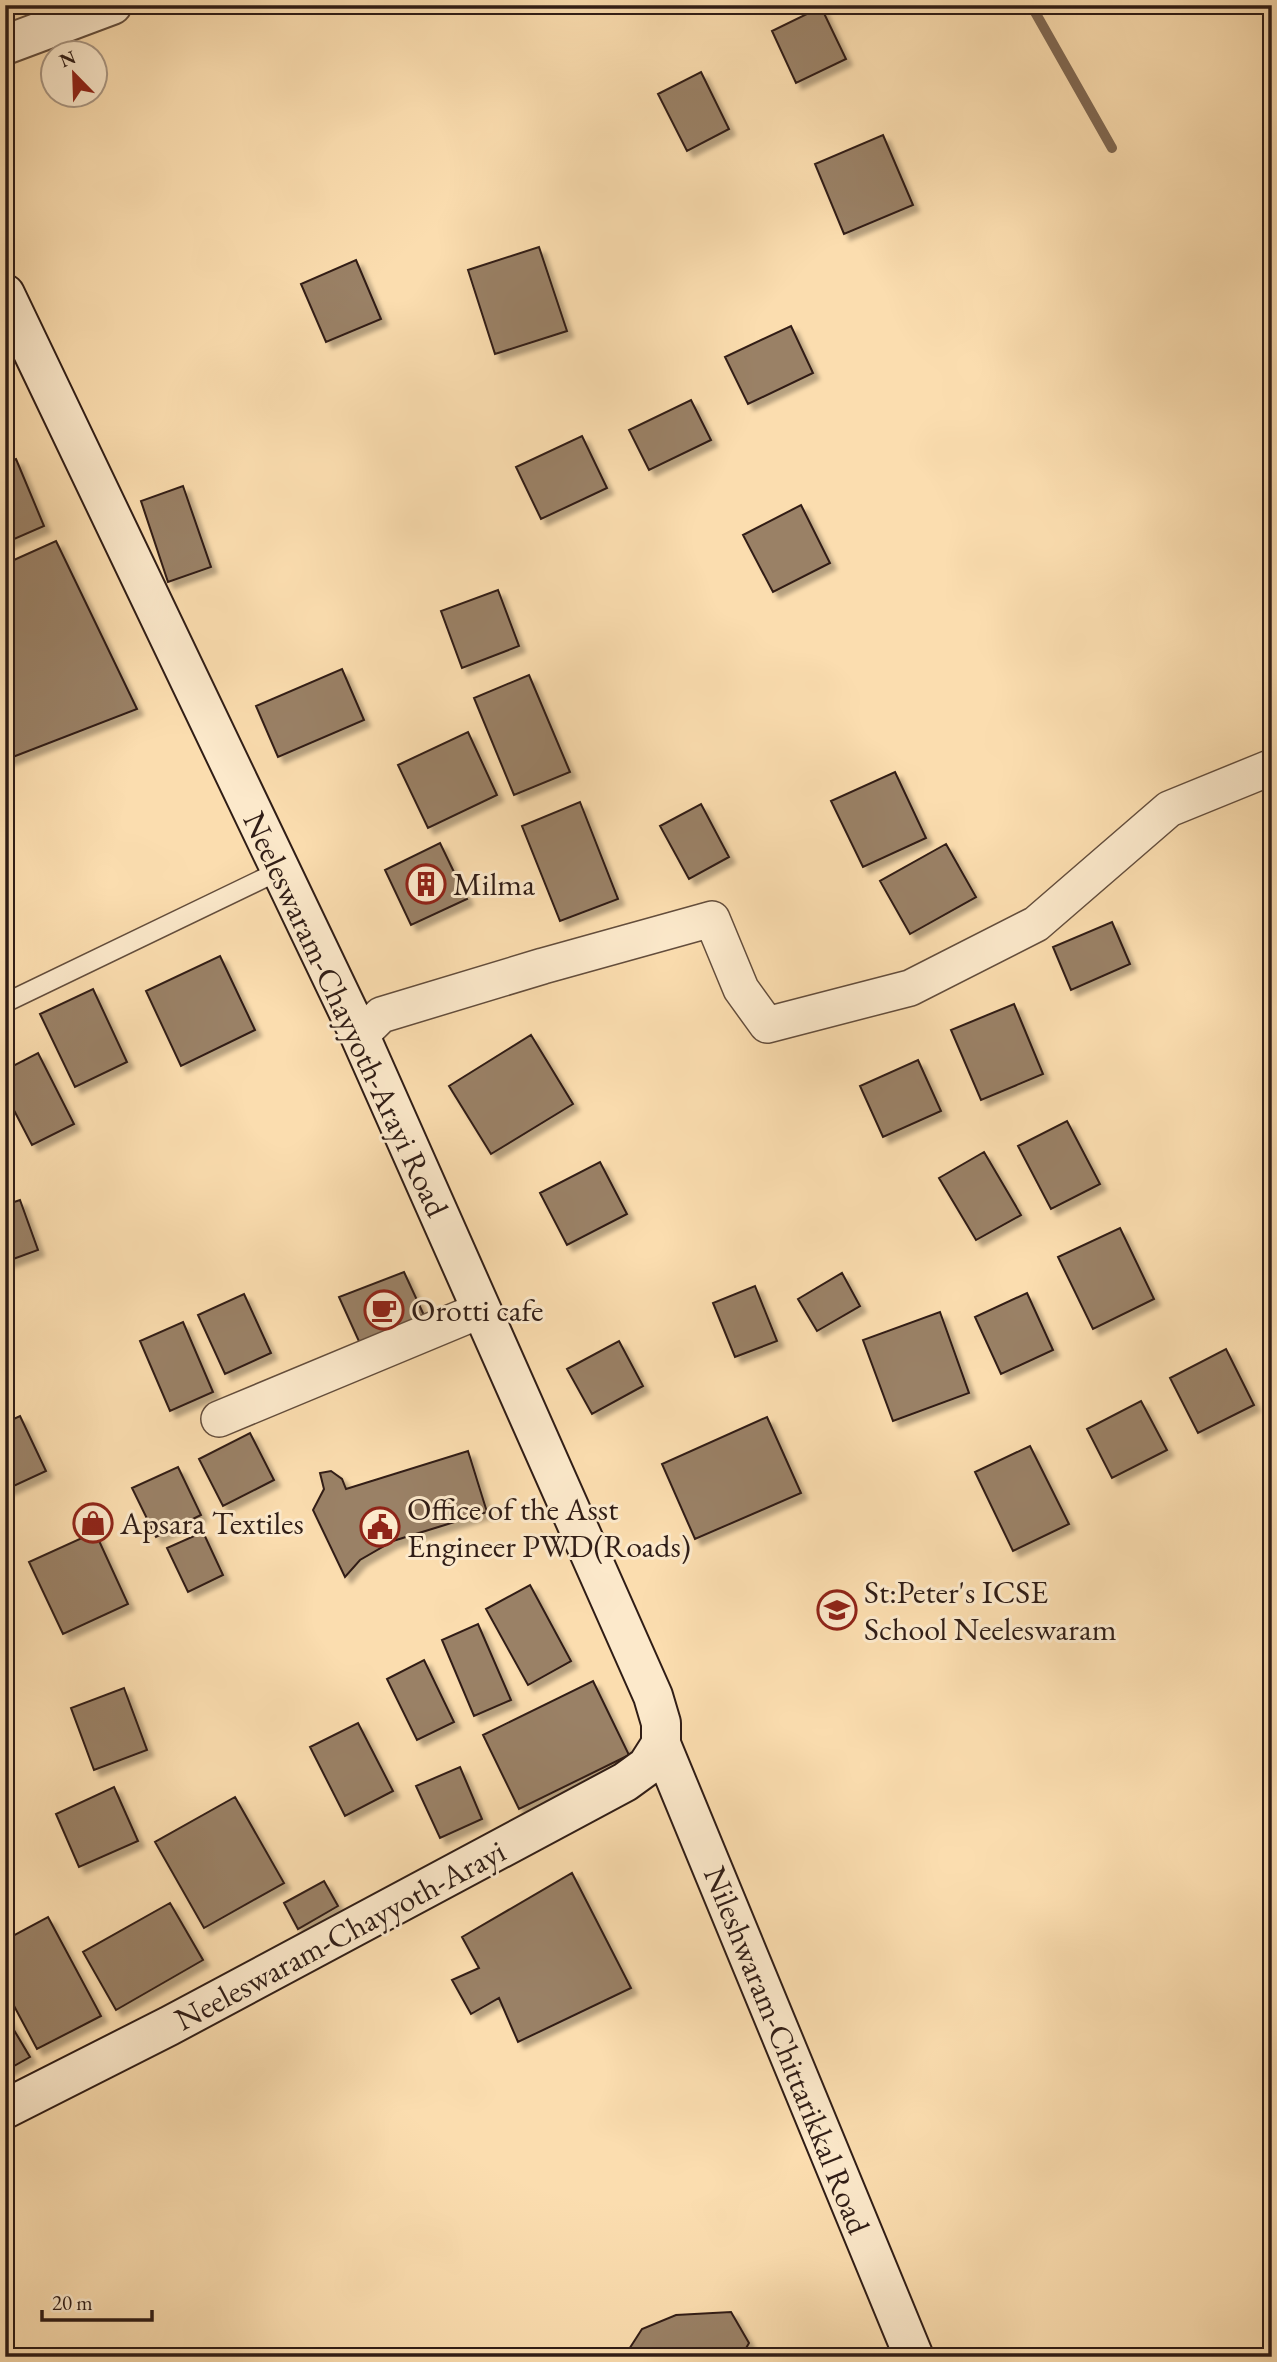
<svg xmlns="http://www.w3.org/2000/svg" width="1277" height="2362" viewBox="0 0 1277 2362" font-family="'EB Garamond',serif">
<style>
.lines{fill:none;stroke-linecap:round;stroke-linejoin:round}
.stream{stroke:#806953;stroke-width:10}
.building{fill:#9a8166;stroke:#301d16;stroke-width:2;filter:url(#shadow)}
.service-casing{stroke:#634d3c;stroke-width:21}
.minor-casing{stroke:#634d3c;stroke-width:38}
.tertiary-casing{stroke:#634d3c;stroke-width:42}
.secondary-casing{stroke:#301d16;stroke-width:42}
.service{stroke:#fce9cb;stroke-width:18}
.minor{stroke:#fce9cb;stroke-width:35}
.tertiary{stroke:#fce9cb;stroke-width:38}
.secondary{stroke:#fce9cb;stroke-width:38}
.labels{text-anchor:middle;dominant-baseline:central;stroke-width:6;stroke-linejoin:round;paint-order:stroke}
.poi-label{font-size:32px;fill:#301d16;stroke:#fce9cb;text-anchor:start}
.street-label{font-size:32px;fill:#301d16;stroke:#fce9cb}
</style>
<defs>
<filter id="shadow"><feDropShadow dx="6" dy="6" stdDeviation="2" flood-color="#0004"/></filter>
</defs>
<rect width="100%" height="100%" fill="#fbddaf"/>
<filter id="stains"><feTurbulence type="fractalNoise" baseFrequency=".00286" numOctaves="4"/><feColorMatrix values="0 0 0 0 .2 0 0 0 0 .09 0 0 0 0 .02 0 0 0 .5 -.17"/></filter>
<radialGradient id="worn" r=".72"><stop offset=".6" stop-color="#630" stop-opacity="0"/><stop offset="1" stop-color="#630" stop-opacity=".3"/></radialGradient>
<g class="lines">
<path class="stream" d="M1031 5 1112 148"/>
</g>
<path class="building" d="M821 7 846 59 796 83 772 31Z
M701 72 729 129 687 151 658 94Z
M883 135 913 205 844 234 815 164Z
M539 247 567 331 495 354 468 270Z
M356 260 381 319 326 342 301 284Z
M791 326 813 373 748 404 725 357Z
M691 400 711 440 649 470 629 430Z
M582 436 607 488 541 519 516 467Z
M16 459 44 526 5 543V463Z
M183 486 211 567 168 582 141 501Z
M801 505 830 563 773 592 743 535Z
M56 541 137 709 5 760V564Z
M498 590 519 646 462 668 441 611Z
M342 669 364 720 278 757 256 706Z
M529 675 570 772 514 795 474 698Z
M468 732 497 795 428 828 398 765Z
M895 772 926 838 863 867 831 801Z
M580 802 618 899 560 921 522 826Z
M701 804 729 857 689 879 660 826Z
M440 843 467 899 411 925 385 870Z
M946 844 976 897 910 934 880 881Z
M1112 922 1130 964 1071 990 1053 947Z
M220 956 255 1030 181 1066 146 991Z
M93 989 127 1062 75 1087 40 1014Z
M1014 1004 1043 1074 981 1100 951 1030Z
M531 1035 573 1104 491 1154 449 1086Z
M38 1053 74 1124 32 1145 5 1093V1070Z
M918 1060 941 1111 883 1137 860 1086Z
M1067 1121 1100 1184 1051 1209 1018 1146Z
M984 1152 1021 1215 976 1240 939 1178Z
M600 1162 627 1214 567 1245 540 1193Z
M20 1200 38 1250 5 1262V1205Z
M1120 1228 1154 1299 1093 1329 1058 1257Z
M404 1272 428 1324 362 1348 339 1297Z
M842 1273 860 1306 817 1331 798 1299Z
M755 1286 777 1341 735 1357 713 1303Z
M1027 1293 1053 1350 1001 1374 975 1317Z
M244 1294 271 1353 225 1374 198 1315Z
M940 1312 969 1393 893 1421 863 1340Z
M183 1322 213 1392 170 1411 140 1341Z
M619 1341 643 1386 592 1414 567 1369Z
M1226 1349 1254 1405 1198 1433 1170 1378Z
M1141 1401 1167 1450 1112 1478 1087 1429Z
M20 1416 46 1471 5 1490V1423Z
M767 1417 801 1493 695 1539 662 1464Z
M250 1433 274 1480 223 1506 199 1459Z
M1030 1446 1069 1524 1013 1551 975 1472Z
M468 1451 487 1512 393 1541 360 1560 345 1577 313 1510 324 1489 320 1473 331 1471 342 1479 346 1489Z
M178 1467 201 1515 156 1537 132 1488Z
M95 1532 128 1604 63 1634 29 1562Z
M203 1532 223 1575 188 1592 167 1548Z
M530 1585 571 1661 528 1685 486 1609Z
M478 1624 511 1700 474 1716 442 1640Z
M424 1660 454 1722 417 1740 387 1679Z
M593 1681 629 1755 519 1809 483 1735Z
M124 1688 147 1750 94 1770 71 1708Z
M358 1723 393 1791 345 1816 310 1747Z
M460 1767 482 1819 440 1838 416 1786Z
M114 1787 138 1841 79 1867 56 1814Z
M235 1797 284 1883 204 1928 155 1842Z
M572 1873 631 1988 518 2042 499 1998 471 2014 452 1980 479 1968 462 1937Z
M324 1881 338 1906 298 1929 284 1903Z
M170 1903 203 1960 116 2010 83 1952Z
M48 1917 101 2016 37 2049 5 1989V1940Z
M5 2015 30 2057 5 2071Z
M731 2312 749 2343 741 2357H624L642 2329 676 2315Z"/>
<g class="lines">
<g class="service-casing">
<path id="service" d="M5 1003 281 870"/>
</g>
<g class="minor-casing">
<path id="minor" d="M360 1036 381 1015 543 966 712 919 741 989 767 1025 910 988 1036 924 1169 809 1272 767
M219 1419 481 1310"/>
</g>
<g class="tertiary-casing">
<path id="tertiary" d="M5 45 112 5"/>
</g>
<g class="secondary-casing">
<path id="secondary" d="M5 294 360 1036 653 1696 661 1723V1744L914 2357
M5 2109 169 2026 625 1782 647 1766 661 1744"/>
</g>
<use href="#service" class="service"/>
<use href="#minor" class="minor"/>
<use href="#tertiary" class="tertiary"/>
<use href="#secondary" class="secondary"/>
</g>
<defs>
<g id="building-ring" transform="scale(2.0125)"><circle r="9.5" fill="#fce9cb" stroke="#8f2418" stroke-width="1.5"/><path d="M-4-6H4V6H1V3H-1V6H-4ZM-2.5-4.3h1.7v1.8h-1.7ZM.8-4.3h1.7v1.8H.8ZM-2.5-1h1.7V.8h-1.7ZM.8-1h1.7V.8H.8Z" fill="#8f2418"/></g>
<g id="cafe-ring" transform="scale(2.0125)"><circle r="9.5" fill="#fce9cb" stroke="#8f2418" stroke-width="1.5"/><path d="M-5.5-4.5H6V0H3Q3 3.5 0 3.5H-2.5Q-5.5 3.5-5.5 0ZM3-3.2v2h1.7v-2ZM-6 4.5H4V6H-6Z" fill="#8f2418"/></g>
<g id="shop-ring" transform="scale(2.0125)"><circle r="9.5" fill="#fce9cb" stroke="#8f2418" stroke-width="1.5"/><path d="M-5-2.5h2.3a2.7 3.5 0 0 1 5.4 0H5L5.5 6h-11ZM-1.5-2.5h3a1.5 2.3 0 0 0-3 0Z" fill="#8f2418"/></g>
<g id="civic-ring" transform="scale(2.0125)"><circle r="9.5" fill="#fce9cb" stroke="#8f2418" stroke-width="1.5"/><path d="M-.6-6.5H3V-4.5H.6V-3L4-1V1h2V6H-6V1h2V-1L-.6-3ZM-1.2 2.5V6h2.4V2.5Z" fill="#8f2418"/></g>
<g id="school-ring" transform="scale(2.0125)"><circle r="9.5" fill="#fce9cb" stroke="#8f2418" stroke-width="1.5"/><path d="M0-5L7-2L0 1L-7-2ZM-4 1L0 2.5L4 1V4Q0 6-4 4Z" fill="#8f2418"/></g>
</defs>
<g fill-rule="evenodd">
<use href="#building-ring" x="426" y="884"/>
<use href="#cafe-ring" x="384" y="1310"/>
<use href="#shop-ring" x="93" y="1523"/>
<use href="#civic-ring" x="380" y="1527"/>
<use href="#school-ring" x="837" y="1610"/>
</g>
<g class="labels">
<g class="poi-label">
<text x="453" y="884">Milma</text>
<text x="411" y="1310">Orotti cafe</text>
<text x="407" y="1509">Office of the Asst<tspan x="407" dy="37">Engineer PWD(Roads)</tspan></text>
<text x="120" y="1523">Apsara Textiles</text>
<text x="864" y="1592">St:Peter's ICSE<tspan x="864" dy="37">School Neeleswaram</tspan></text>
</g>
<g class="street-label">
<text transform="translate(346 1014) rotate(65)">Neeleswaram-Chayyoth-Arayi Road</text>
<text transform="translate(340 1935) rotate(-28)">Neeleswaram-Chayyoth-Arayi</text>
<text transform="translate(787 2050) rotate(68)">Nileshwaram-Chittarikkal Road</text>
</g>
</g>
<rect width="1277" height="2362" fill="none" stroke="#fbddaf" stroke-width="28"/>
<rect x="7" y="7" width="1263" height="2348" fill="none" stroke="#301d16" stroke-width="3.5"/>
<rect x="14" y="14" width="1249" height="2334" fill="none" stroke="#301d16" stroke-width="2"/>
<g transform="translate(74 74) rotate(337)"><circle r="33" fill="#fce9cb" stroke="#aa9783" stroke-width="2"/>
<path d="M0-5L12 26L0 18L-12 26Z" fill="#8f2418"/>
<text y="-10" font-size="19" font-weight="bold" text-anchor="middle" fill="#301d16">N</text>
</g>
<path d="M42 2310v10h110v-10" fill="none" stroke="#301d16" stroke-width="3.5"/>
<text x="52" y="2310" font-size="21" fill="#301d16" stroke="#fce9cb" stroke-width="5" paint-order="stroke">20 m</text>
<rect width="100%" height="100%" filter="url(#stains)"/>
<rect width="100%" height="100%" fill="url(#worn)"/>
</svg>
